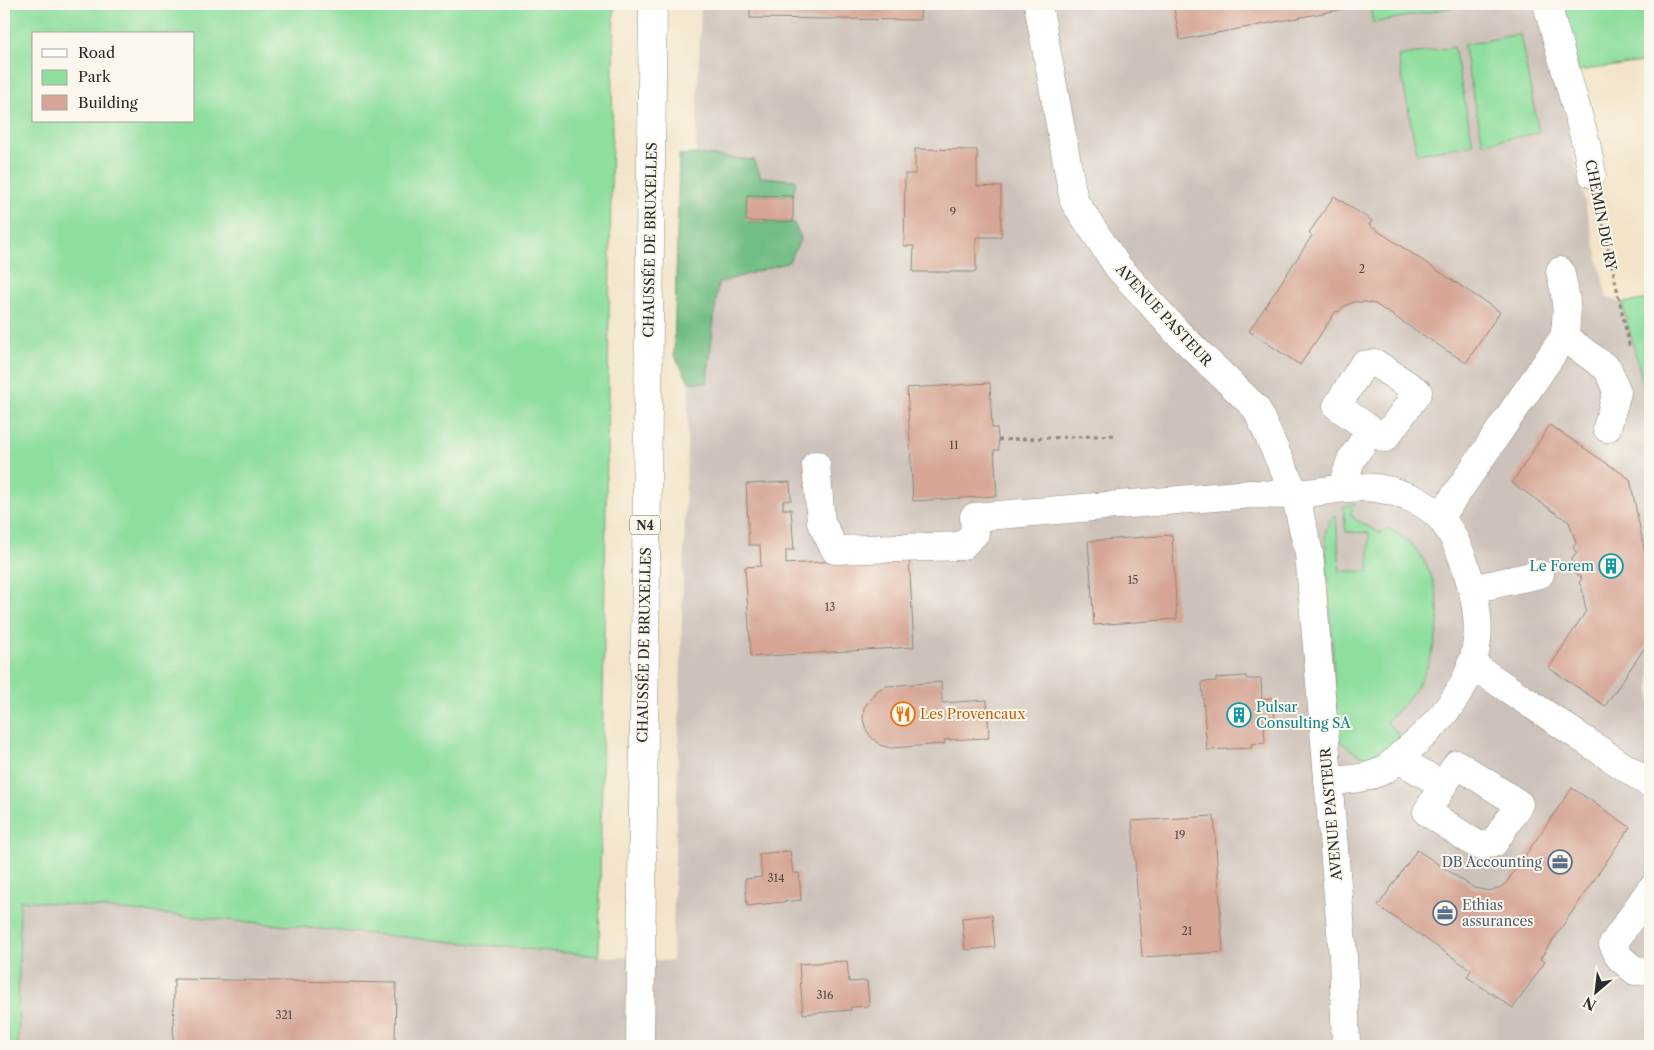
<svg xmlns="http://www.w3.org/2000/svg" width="1654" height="1050" viewBox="0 0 1654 1050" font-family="'Libre Caslon Text',serif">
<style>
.industrial{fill:#cdc2b9}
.green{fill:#8ede9e;stroke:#5c8464;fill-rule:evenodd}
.forest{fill:#72bd85;stroke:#4e7458}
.building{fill:#d6a595}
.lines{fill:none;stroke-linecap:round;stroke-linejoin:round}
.minor-casing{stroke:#8f887a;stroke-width:29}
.major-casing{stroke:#8f887a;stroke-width:29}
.path{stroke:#8f887a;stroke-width:3;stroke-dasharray:4 4;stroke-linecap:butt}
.minor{stroke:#fff;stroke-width:28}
.major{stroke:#fff;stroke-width:28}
.labels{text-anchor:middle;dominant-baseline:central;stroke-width:4;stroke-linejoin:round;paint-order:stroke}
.number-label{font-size:11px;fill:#564a46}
.shield{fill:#fbf7ec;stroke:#696865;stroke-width:1}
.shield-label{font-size:12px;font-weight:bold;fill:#2b2b2b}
.street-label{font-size:14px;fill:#2b2b2b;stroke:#fbf7ec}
.culture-label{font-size:14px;fill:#0d838f;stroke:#fbf7ec;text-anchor:end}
.food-label{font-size:14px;fill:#c56008;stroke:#fbf7ec;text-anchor:start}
.service-label{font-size:14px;fill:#4e5e75;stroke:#fbf7ec;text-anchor:end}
</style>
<rect width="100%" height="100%" fill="#fbf7ec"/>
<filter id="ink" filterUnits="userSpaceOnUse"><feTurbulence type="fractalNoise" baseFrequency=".02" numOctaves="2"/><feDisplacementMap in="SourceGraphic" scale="10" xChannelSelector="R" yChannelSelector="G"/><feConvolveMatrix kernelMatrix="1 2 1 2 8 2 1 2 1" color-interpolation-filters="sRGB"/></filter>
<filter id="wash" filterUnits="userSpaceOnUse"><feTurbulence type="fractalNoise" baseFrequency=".0096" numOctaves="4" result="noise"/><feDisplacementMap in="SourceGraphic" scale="20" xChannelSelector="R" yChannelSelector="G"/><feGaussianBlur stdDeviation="1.12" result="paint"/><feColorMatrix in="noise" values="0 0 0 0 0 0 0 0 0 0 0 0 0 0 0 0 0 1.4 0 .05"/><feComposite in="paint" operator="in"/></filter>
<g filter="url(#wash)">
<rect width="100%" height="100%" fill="#f3e4c9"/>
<path class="industrial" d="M701 4H1539L1607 298 1622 303 1650 409V1046H18L20 900 599 956 672 961 689 382 674 355 679 155 696 154Z"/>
<path class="green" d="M4 4H614L599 956 20 900 18 1046H4ZM34 34H194V121H34Z
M1369 4H1469L1373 23Z
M1562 4H1650V61L1578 71Z
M1520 34 1539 133 1483 143 1463 45Z
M1454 47 1473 144 1417 154 1398 56Z
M1650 299V409L1622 303Z
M1356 503 1350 513 1356 520 1380 533 1389 528C1397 534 1409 540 1416 549 1458 604 1436 680 1386 721L1401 737C1371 761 1369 766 1338 739L1325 534 1330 520 1336 515 1340 571H1369V533L1346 532 1343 507Z"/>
<path class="forest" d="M696 154 754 160 761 177 796 180 793 196 747 195V221L793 222 801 238 789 262 718 283 707 383 689 382 674 355 679 155Z"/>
<g id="blocks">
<path class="building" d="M750 4H921L920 20 750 18Z
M1173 4H1348L1349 8 1180 40Z
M915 149 977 150V186L1001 187V237H976V272H913L914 246H904L905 174H915Z
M747 195 793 196V222L746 221Z
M1334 196 1372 221 1369 225 1500 312 1466 363 1375 304 1365 302H1354L1344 306 1339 312 1336 311 1300 365 1249 331 1312 236 1309 233Z
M990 383 992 428H997L999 450H994L997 496 913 501 907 388Z
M1550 425 1630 479 1650 578V640L1605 706 1549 668 1586 611 1582 588 1579 583 1582 578 1575 574 1572 559 1577 553 1573 548 1576 543 1569 522 1512 483Z
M790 482 791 500 783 501V509H791L794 550H786V564L909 557 914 647 751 657 745 567 761 566 760 545H749L746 484Z
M1172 535 1177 619 1094 625 1088 541Z
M1246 676 1247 679H1261L1262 699 1273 698 1275 720 1264 721 1265 743 1251 744 1252 748 1207 750 1202 682 1216 681V678Z
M941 682 942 703 987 700 989 738 944 740 945 744 891 748 880 745 872 738 866 730 863 719 864 708 876 691 886 686Z
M1572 788 1630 827 1540 959 1545 962 1513 1008 1467 977 1471 970 1378 906 1417 850 1474 888 1489 891 1499 888 1506 883Z
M1214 816 1223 952 1142 957 1132 821Z
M790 851 793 873H799L801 900 747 906 745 879 762 877 759 854Z
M992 915 995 947 965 950 962 918Z
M847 961 849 982 867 981 869 1006 851 1007V1010L803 1014 799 964Z
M174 979 396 983 395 1046H173Z"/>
</g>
</g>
<g filter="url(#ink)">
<use href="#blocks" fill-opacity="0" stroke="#8f887a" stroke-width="1"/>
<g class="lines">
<g class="minor-casing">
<path id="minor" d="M1038 4 1074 201 1118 267 1177 332 1256 408 1295 494 1309 553 1343 955 1346 1046
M1547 4 1586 143 1592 174
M1564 337 1608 369 1617 392 1607 428
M816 465 821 522 835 550 962 546 975 533 974 517 1251 494C1266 494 1281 496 1296 494 1342 490 1366 479 1411 498 1441 510 1452 531 1463 559 1472 585 1480 613 1477 641 1472 688 1436 727 1401 755 1396 760 1390 766 1384 770 1367 779 1346 780 1328 781
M1342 487 1351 460 1371 430 1337 406 1363 365 1375 363 1418 392 1385 438 1371 430
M1441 516 1564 337C1569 313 1566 295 1560 271
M1472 589 1540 574
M1471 664 1650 784
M1398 759 1443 785 1427 812 1479 846 1494 843 1519 804 1457 764 1443 785
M1650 890 1613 944 1619 957 1635 971 1650 970"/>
</g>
<g class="major-casing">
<path id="major" d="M640 1046 653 4"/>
</g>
<path class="path" d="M1598 201 1630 349
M1645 406 1650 427
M998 440 1117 435"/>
<use href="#minor" class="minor"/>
<use href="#major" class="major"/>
</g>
</g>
<defs>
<g id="building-ring" transform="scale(1.25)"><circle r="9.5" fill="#fbf7ec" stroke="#0f9aa8" stroke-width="1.5"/><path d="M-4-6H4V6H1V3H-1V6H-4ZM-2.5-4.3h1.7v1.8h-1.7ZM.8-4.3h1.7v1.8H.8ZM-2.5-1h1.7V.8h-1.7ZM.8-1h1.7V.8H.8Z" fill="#0f9aa8"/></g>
<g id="restaurant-ring" transform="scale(1.25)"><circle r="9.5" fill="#fbf7ec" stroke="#e8710a" stroke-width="1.5"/><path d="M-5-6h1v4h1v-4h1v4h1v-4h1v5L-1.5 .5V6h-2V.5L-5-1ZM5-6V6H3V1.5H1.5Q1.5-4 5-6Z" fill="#e8710a"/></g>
<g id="office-ring" transform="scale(1.25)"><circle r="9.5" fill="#fbf7ec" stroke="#5c6f8a" stroke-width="1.5"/><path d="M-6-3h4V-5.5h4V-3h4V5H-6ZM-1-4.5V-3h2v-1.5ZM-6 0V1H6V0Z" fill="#5c6f8a"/></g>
</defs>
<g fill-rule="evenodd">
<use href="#building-ring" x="1611" y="566"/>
<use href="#restaurant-ring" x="903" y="714"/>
<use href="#building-ring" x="1239" y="715"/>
<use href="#office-ring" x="1560" y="862"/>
<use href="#office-ring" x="1445" y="913"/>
</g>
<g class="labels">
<g class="number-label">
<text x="953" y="212">9</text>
<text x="1362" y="269">2</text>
<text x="954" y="445">11</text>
<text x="1133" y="580">15</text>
<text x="830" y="607">13</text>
<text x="1180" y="835">19</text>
<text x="776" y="878">314</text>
<text x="1187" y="931">21</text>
<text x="825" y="995">316</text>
<text x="284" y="1015">321</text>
</g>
<rect class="shield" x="630" y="515.5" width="30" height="19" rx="4"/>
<g class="shield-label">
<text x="645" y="525">N4</text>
</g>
<g class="street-label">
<text transform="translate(1601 215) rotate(79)">CHEMIN DU RY</text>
<text transform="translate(650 240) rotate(-89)">CHAUSSÉE DE BRUXELLES</text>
<text transform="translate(1164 315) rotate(47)">AVENUE PASTEUR</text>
<text transform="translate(644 645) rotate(-89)">CHAUSSÉE DE BRUXELLES</text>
<text transform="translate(1331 814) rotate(-95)">AVENUE PASTEUR</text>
</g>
<g class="culture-label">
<text x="1594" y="566">Le Forem</text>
<text x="1256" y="707" text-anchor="start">Pulsar<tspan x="1256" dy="16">Consulting SA</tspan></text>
</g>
<g class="food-label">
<text x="920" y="714">Les Provencaux</text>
</g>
<g class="service-label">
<text x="1542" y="862">DB Accounting</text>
<text x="1462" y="905" text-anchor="start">Ethias<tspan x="1462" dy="16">assurances</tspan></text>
</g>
</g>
<rect width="1654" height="1050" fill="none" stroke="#fbf7ec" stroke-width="20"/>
<rect x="32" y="32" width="162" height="90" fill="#fbf7ec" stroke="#a8a59f"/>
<rect x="42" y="49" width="25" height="8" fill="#ffffff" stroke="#a8a59f"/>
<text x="78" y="58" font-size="15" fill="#2b2b2b">Road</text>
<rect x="42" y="70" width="25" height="15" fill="#8ede9e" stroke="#a8a59f"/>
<text x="78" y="82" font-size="15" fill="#2b2b2b">Park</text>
<rect x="42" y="95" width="25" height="15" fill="#d6a595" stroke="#a8a59f"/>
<text x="78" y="108" font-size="15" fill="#2b2b2b">Building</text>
<g transform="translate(1596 992) rotate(208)" stroke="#fbf7ec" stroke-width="4" paint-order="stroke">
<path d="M0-4L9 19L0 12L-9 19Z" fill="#2b2b2b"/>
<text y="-8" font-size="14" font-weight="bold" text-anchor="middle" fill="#2b2b2b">N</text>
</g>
</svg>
